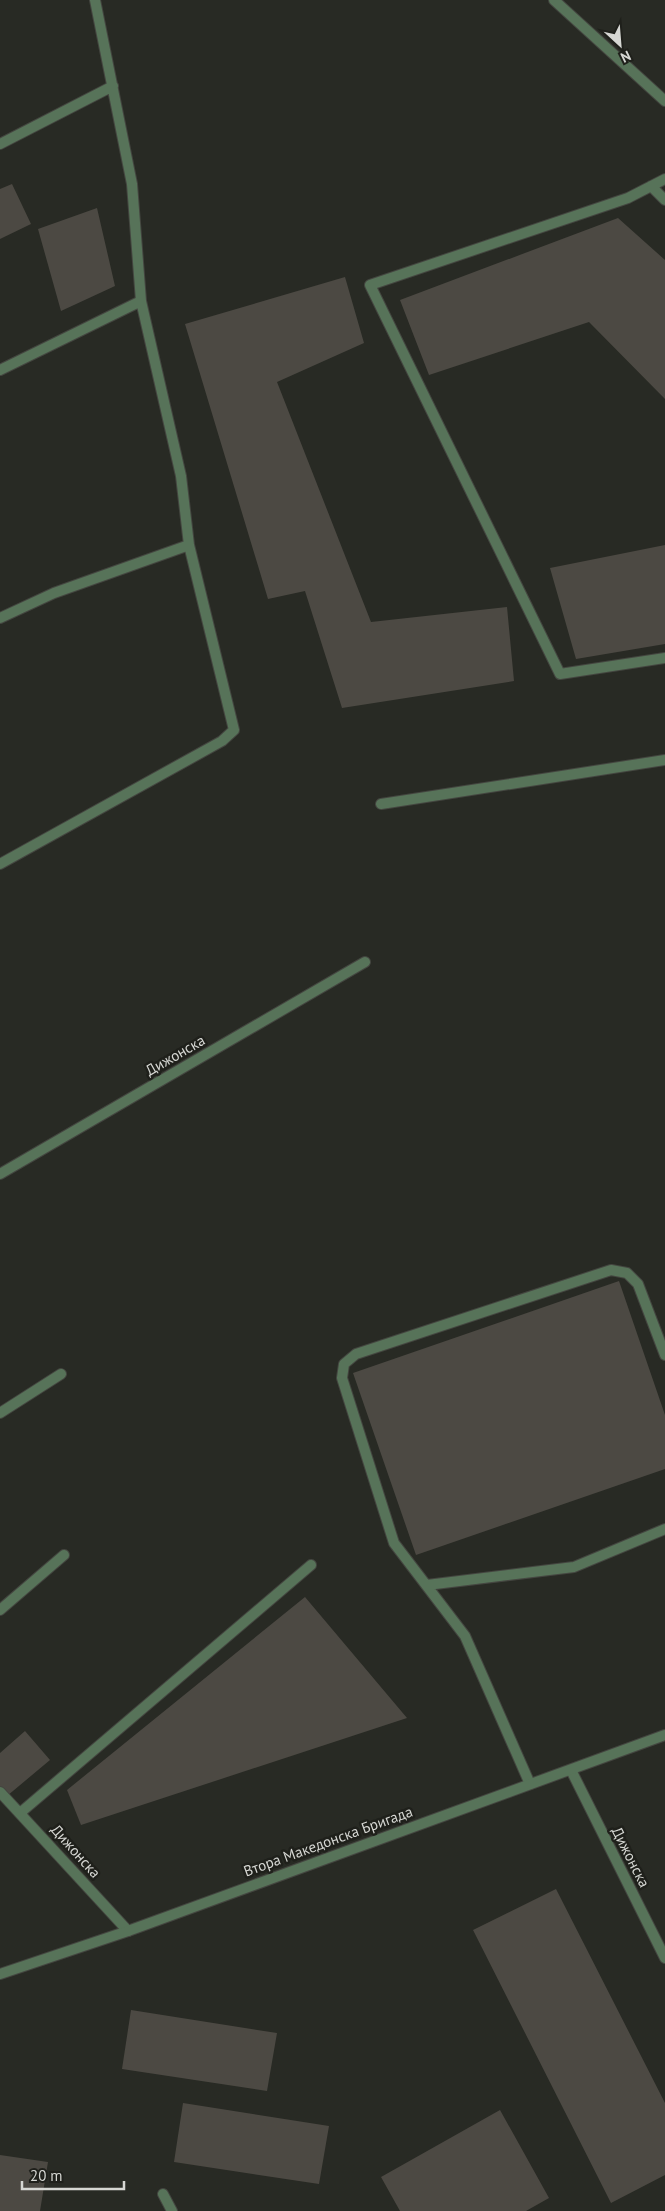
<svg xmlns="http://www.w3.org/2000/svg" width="665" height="2211" viewBox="0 0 665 2211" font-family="'PT Sans',sans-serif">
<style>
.building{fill:#4c4943}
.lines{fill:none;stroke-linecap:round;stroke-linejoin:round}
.service-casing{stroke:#444640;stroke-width:12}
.minor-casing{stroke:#444640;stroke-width:12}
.tertiary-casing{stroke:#444640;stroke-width:12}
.service{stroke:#577359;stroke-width:10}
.minor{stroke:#577359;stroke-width:10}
.tertiary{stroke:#577359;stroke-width:10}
.labels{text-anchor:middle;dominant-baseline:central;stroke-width:5;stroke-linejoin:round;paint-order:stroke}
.street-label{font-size:15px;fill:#d6d7d3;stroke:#1f201b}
</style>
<rect width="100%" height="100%" fill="#282a24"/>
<path class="building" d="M12 184 31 224 0 239V189Z
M97 208 115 286 61 311 38 229Z
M618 218 665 260V399L589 322 429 375 400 300Z
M345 277 364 343 277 382 371 622 507 607 514 681 342 708 305 591 268 599 185 324Z
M665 545V644L576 659 550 568Z
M619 1281 665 1415V1469L416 1555 353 1373Z
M305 1597 407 1718 81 1825 67 1790Z
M25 1731 50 1760 7 1796 0 1788V1753Z
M556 1889 665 2103V2175L611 2203 473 1930Z
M131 2010 277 2033 267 2091 122 2069Z
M183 2103 329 2126 319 2184 174 2162Z
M500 2110 549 2198 526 2211H400L381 2177Z
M0 2155 48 2162 40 2211H0Z"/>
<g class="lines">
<g class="service-casing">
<path id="service" d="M665 179 628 198 370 285 560 674 665 658
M651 186 665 200
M427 1585 574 1567 665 1529
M0 1610 64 1555
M530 1784 465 1636 394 1543 342 1378 344 1364 356 1354 611 1270 627 1273 638 1284 665 1355"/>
</g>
<g class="minor-casing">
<path id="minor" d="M0 144 113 86
M0 370 141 301
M0 618 54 593 189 545
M381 804 665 760
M0 864 222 741 234 730 189 545 181 476 141 301 132 184 95 0
M0 1174 365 962
M0 1413 61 1374
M571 1770 665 1958
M0 1792 128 1931
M20 1813 311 1565
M163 2194 172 2211"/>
</g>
<g class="tertiary-casing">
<path id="tertiary" d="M554 0 665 101
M0 1974 128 1931 665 1735"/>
</g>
<use href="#service" class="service"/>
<use href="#minor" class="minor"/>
<use href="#tertiary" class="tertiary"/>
</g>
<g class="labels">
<g class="street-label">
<text transform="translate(175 1055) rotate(-30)">Дижонска</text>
<text transform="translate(328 1841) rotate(-20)">Втора Македонска Бригада</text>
<text transform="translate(76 1851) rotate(48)">Дижонска</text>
<text transform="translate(631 1857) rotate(63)">Дижонска</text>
</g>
</g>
<g transform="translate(620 45) rotate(154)" stroke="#1f201b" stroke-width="4" paint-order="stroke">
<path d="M0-4L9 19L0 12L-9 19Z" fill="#d6d7d3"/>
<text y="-8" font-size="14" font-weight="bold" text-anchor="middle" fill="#d6d7d3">N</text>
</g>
<path d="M22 2181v8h102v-8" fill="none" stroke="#d6d7d3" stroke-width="2.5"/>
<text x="30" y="2181" font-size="15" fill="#d6d7d3" stroke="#1f201b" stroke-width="4" paint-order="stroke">20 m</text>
</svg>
